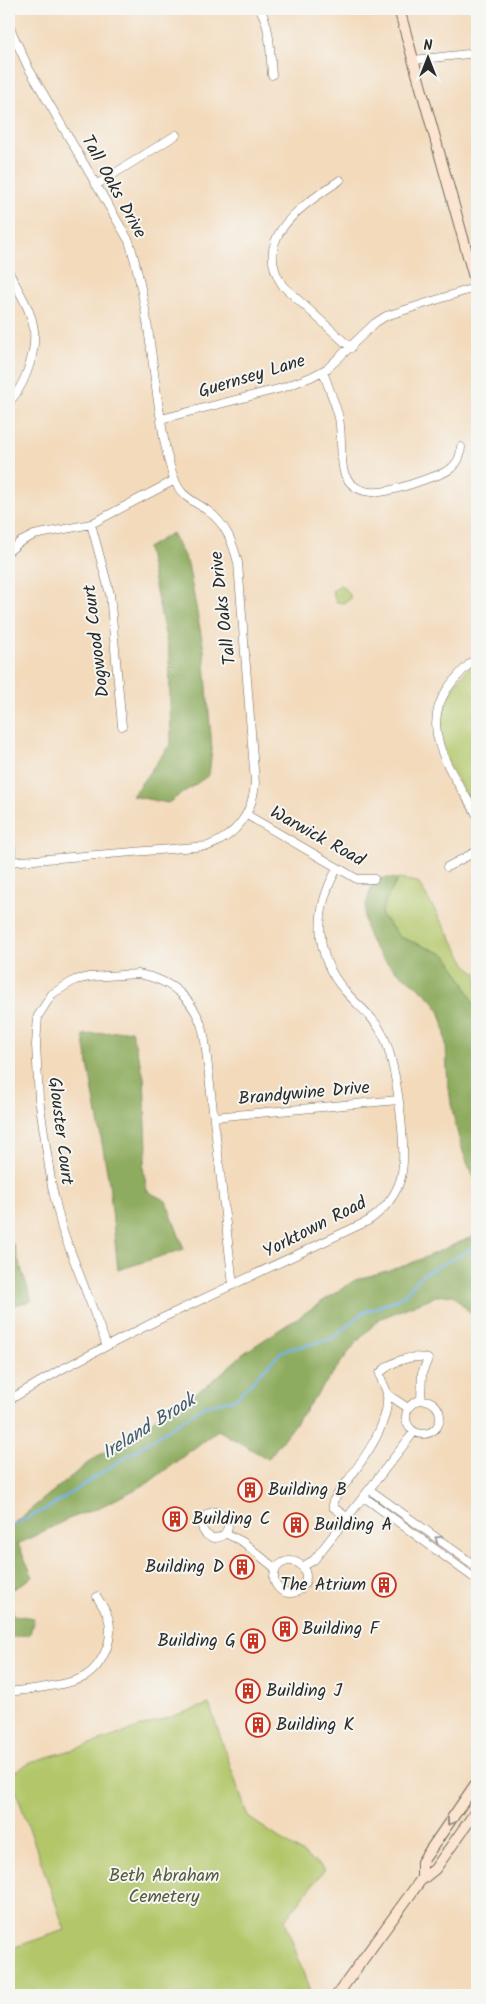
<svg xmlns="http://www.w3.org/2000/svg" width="486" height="2004" viewBox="0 0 486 2004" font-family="Kalam,sans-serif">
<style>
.green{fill:#b3c76b;stroke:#6f794b}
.forest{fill:#8eac5f;stroke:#5c6c45}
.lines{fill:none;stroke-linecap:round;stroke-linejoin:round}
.stream{stroke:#72b0e5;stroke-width:2.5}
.minor-casing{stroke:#71685d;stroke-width:9}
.secondary-casing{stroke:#71685d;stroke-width:12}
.minor{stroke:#fff;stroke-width:8}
.secondary{stroke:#fce5d0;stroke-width:10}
.oneway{stroke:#a0a0a0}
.oneway2{stroke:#94887e}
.labels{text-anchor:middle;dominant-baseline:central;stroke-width:4;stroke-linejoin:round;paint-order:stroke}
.street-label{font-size:18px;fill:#2b2b2b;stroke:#f6f6f2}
.poi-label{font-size:18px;fill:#2b2b2b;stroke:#f6f6f2;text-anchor:start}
.park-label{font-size:18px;fill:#545a3e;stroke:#f6f6f2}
.water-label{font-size:19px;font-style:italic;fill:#445a6c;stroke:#f6f6f2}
</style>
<rect width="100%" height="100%" fill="#f6f6f2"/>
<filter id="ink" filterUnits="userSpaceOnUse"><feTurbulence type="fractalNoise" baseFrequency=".02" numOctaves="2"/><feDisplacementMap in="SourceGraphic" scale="10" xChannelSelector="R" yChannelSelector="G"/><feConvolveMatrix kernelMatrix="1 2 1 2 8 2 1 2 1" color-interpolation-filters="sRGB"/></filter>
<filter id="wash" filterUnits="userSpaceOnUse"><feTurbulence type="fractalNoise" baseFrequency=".0096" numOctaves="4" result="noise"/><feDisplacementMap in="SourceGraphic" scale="20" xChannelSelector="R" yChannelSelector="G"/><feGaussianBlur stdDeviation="1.12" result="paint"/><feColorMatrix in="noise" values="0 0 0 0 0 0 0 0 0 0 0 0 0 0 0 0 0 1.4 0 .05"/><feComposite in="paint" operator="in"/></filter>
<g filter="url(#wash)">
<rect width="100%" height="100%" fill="#f3dabb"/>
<path class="green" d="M340 585 343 587 350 595V599L344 603 336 602 332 591Z
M477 657V815L441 751 439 704Z
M398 879 418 882 467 965 475 973 477 972V1012L463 981 446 955 400 937 381 914 386 900Z
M209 1704 248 1817 325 1869 285 1920 311 1995H9V1949L65 1930 10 1774 34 1761 82 1747Z"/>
<path class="forest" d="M172 533 188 564 204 650 212 750 209 775 168 803 132 796 171 743 169 653 147 548Z
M389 878 398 879 386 900 381 915 400 937 446 955 463 981 477 1010V1182C461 1158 451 1110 448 1080 445 1055 449 1028 436 1005 429 994 413 983 402 975 382 961 362 938 365 912 366 901 371 890 374 879Z
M131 1030 144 1077 147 1149 143 1167 147 1191 166 1201 184 1249 118 1270 109 1183 83 1035Z
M477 1231V1289L475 1291 477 1314 473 1316 453 1295 436 1296 379 1319 355 1344 268 1459 218 1430 148 1483 100 1507 66 1520 18 1544 33 1577 10 1591 13 1615 34 1618 30 1634 9 1638V1527L89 1462 209 1384 244 1353 355 1280 407 1265 474 1236Z
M9 1243 13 1244 32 1301 9 1306Z"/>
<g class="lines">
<path class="stream" d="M9 1527 48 1508 204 1406 235 1399 282 1351 332 1339 362 1313 401 1298 423 1274 466 1252 477 1244"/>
</g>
</g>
<g filter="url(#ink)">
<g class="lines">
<g class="minor-casing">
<path id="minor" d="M260 9C271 28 270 53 272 75
M9 26 29 69 129 241C145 291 150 344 157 395 162 424 164 451 174 478 181 498 192 499 208 511 226 524 233 543 238 563L255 783C253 813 236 836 208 846L9 862
M414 60 477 53
M340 180C306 204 249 236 283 286L351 348
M96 185 176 135
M9 272C29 311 44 327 27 372 23 383 18 393 9 402
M323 371C328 387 335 402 339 418 342 432 340 466 345 475 361 507 405 486 429 478 446 473 461 467 461 447
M161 419 282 388 311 377 328 368 375 323 386 316 477 287
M91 524 110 594 122 726
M9 551 20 542 34 535 91 524 175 480
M477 657C466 667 454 678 446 691 418 734 456 778 477 815
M247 815 357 879H374
M9 826 12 861
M447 867 477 851
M214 1117 398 1100
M107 1346 62 1229 52 1187 39 1099 36 1045 38 1016 52 994 75 980 89 977 138 974C175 980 200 1005 205 1041L233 1285
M387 1394 408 1408
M406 1417a17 17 0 1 1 34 0a17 17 0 1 1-34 0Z
M9 1400 62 1369 158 1320 368 1221C383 1211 394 1198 400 1181 409 1154 396 1060 383 1035 374 1017 359 1007 346 992 313 956 314 909 337 869
M370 1490 477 1567
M364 1497 477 1580
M202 1525a13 13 0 1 1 26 0a13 13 0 1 1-26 0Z
M348 1518 333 1507V1501C352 1473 390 1431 387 1395 387 1387 380 1382 380 1373 392 1361 412 1354 428 1359L422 1373 421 1400
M225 1533 243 1542 276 1569
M274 1577a16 16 0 1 1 32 0a16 16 0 1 1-32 0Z
M302 1567 314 1560 414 1432
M9 1692C31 1689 56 1687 77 1680 99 1673 114 1643 109 1621 108 1613 101 1604 97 1597"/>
</g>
<g class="secondary-casing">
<path id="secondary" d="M399 9 477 288
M422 1878V1862L477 1782
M337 1995 420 1881 435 1869 477 1810"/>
</g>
<use href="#minor" class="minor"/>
<use href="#secondary" class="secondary"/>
</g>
<defs><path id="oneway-chevron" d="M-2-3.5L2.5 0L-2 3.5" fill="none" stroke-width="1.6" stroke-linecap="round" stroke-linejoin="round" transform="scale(1.25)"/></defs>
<use class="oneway" href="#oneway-chevron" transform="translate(438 1539) rotate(-144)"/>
<use class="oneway2" href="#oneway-chevron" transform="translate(450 1822) rotate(124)"/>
</g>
<defs>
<g id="building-ring" transform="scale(1.25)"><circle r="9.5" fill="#f6f6f2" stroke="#c8321e" stroke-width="1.5"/><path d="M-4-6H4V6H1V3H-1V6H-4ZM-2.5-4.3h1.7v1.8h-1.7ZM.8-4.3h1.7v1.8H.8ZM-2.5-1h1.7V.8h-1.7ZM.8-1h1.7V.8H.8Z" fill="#c8321e"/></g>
</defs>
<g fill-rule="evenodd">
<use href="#building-ring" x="250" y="1490"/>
<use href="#building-ring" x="175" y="1519"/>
<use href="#building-ring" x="296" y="1525"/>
<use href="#building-ring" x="242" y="1567"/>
<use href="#building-ring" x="384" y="1585"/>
<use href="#building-ring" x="285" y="1629"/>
<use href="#building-ring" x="253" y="1641"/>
<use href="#building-ring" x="248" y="1691"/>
<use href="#building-ring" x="258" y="1725"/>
</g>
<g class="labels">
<g class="street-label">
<text transform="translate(113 187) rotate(61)">Tall Oaks Drive</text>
<text transform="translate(252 377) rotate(-17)">Guernsey Lane</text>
<text transform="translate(224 608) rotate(-97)">Tall Oaks Drive</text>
<text transform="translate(97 641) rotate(-97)">Dogwood Court</text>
<text transform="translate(317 837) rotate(29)">Warwick Road</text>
<text transform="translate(304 1094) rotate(-5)">Brandywine Drive</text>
<text transform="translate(60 1131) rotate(83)">Glouster Court</text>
<text transform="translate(315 1228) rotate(-27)">Yorktown Road</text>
</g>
<g class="poi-label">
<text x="268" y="1490">Building B</text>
<text x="192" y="1519">Building C</text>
<text x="314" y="1525">Building A</text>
<text x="224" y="1567" text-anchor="end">Building D</text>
<text x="366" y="1585" text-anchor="end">The Atrium</text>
<text x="302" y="1629">Building F</text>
<text x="236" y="1641" text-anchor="end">Building G</text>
<text x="266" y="1691">Building J</text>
<text x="276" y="1725">Building K</text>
</g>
<g class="park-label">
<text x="164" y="1876">Beth Abraham<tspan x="164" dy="21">Cemetery</tspan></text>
</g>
<g class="water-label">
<text transform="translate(149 1427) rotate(-32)">Ireland Brook</text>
</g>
</g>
<rect width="486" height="2004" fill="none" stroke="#f6f6f2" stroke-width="30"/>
<g transform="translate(428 58)" stroke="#f6f6f2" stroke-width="4" paint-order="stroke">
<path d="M0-4L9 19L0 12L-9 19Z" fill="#2b2b2b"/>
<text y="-8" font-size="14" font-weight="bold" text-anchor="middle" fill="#2b2b2b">N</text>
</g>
</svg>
